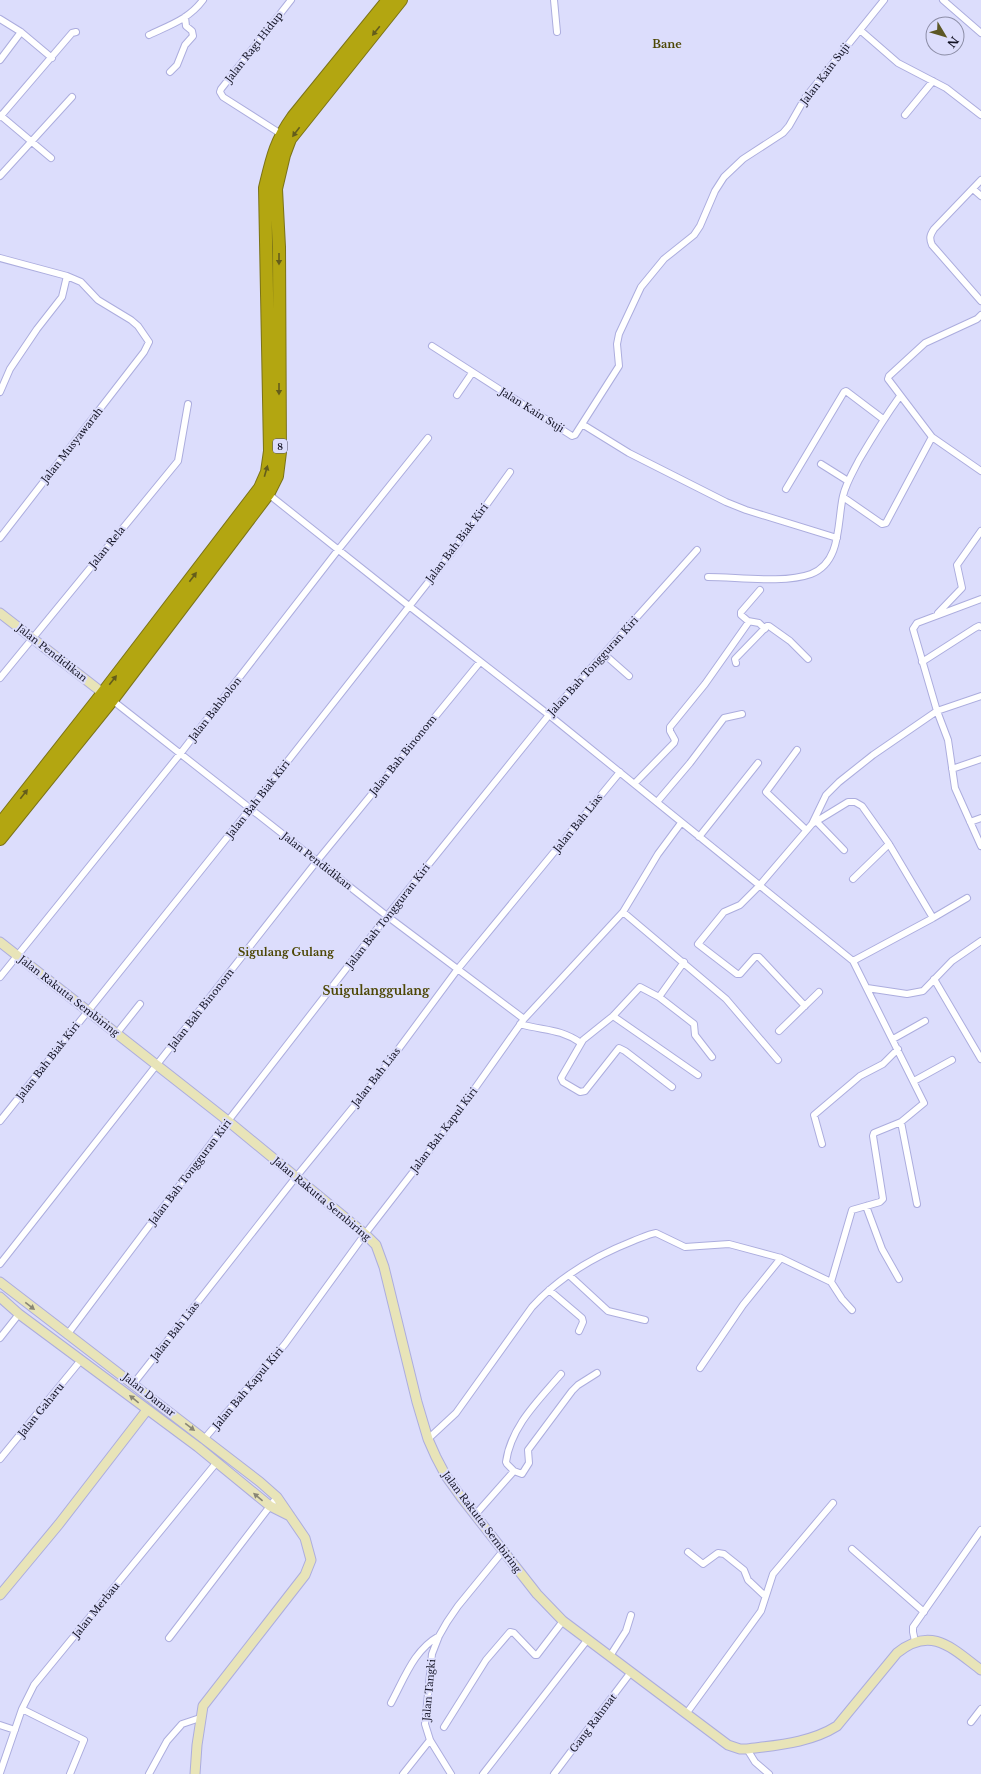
<svg xmlns="http://www.w3.org/2000/svg" width="981" height="1774" viewBox="0 0 981 1774" font-family="'Libre Baskerville',serif">
<style>
.lines{fill:none;stroke-linecap:round;stroke-linejoin:round}
.street-casing{stroke:#acadde;stroke-width:8}
.secondary-casing{stroke:#acadde;stroke-width:11}
.highway-casing{stroke:#7b7318;stroke-width:14}
.street{stroke:#fff;stroke-width:6}
.secondary{stroke:#e8e4b8;stroke-width:9}
.highway{stroke:#b3a611;stroke-width:12}
.oneway{fill:#645d1b}
.oneway2{fill:#898676}
.labels{text-anchor:middle;dominant-baseline:central;stroke-width:4;stroke-linejoin:round;paint-order:stroke}
.shield{fill:#dcddfc;stroke:#505066;stroke-width:1}
.shield-label{font-size:9px;font-weight:bold;fill:#141425}
.street-label{font-size:10px;fill:#141425;stroke:#dcddfc}
.neighbourhood-label{font-size:11px;font-weight:bold;fill:#4d4705;stroke:#dcddfc}
.quarter-label{font-size:12px;font-weight:bold;fill:#4d4705;stroke:#dcddfc}
</style>
<rect width="100%" height="100%" fill="#dcddfc"/>
<g class="lines">
<g class="street-casing">
<path id="street" d="M554 0 557 32
M943 0 981 33
M0 19 21 32 52 58
M860 30 898 63 946 88 981 115
M149 35C170 25 189 19 203 0
M0 60 21 32
M170 72 177 65 185 45 193 36 192 31 186 26 185 17
M0 115 51 158
M905 115 933 81
M0 117 72 33 76 32
M281 134 223 97 220 92 221 89 291 0
M0 176 72 97
M981 180 934 229C930 235 929 238 932 245L981 301
M973 189 981 196
M0 258 67 276 81 282 98 300 131 320 138 326 149 342 144 352 0 538
M432 346 572 436 575 435 619 366 617 344 619 334 641 287 664 259 694 235 700 226 715 191 724 177 743 159 783 133 789 126 805 98 884 0
M0 392 10 369 37 329 62 297 67 276
M457 395 472 373
M582 424 629 453 726 502 746 510 837 538
M932 437 981 471
M821 464 848 481
M786 489 844 392 846 391 883 419
M267 493 409 606 549 715 853 961 924 1103 901 1122 874 1133 873 1136 883 1199 880 1202 852 1210 831 1282 781 1258 729 1244 685 1247 656 1233C649 1234 641 1238 633 1241 595 1256 559 1277 532 1307L456 1413 428 1439
M843 497 882 524 886 523 932 437 888 379 889 376 925 343 977 319 981 315
M708 577C737 577 784 584 811 574 842 562 837 522 843 496 846 483 853 472 859 460 872 438 885 417 900 396
M981 599 917 623 913 629 937 711 948 740 955 788 981 846
M938 613 962 588 957 565 981 531
M748 621 759 623 765 629
M604 654 629 676
M922 662 975 628 979 626 981 627
M736 663 735 659 767 626H769L790 641 808 659
M0 678 178 461 188 404
M112 700 387 916 524 1019
M797 750 766 792 806 830
M952 769 981 759
M635 783 674 743 675 740 670 731V727L705 684 748 623V621L741 615V612L760 590
M657 802 690 763 724 718 742 714
M816 821 844 850
M970 822 981 818
M812 824 848 802H855L862 806 889 844 933 918
M699 837 758 763
M853 879 889 844
M623 912 726 999 778 1060
M853 961 933 918 967 898
M0 977 180 754 338 550 428 438
M934 979 981 1059
M867 988 907 994 923 991 952 961 981 941
M659 997 694 1024 695 1035 712 1057
M805 1006 759 957H755L740 974H737L698 944 724 912 740 905 759 886 812 824 826 795 839 782 873 755 937 711 981 696
M613 1016 698 1075
M520 1024C544 1031 559 1028 581 1043
M779 1031 819 992
M117 1033 140 1004
M893 1039 925 1021
M914 1081 952 1060
M672 1087 625 1051 619 1048 585 1091 580 1092 563 1082 561 1078 583 1040 613 1016 640 987 659 997 684 962
M0 1121 250 809 459 543 510 472
M901 1122 917 1204
M822 1144 814 1115 860 1076 883 1064 898 1049
M866 1206 882 1249 899 1279
M0 1264 317 861 480 662
M569 1275 608 1311 645 1320
M831 1282 842 1299 852 1310
M549 1290 582 1318 583 1322 579 1331
M67 1335 228 1121 387 916 549 715 697 550
M0 1338 19 1314
M700 1368 743 1305 781 1258
M134 1383 296 1177 377 1078 457 970 620 772
M205 1438 285 1344 365 1234 444 1132 524 1019 623 912 658 854 681 823
M0 1459 81 1360
M514 1471 507 1464 506 1462C511 1426 539 1400 561 1374
M475 1515 514 1471 522 1474 529 1463 528 1450 572 1391 578 1385 597 1373
M852 1549 924 1612
M688 1552 703 1564 718 1553 724 1554 744 1570 748 1580 765 1596
M169 1638 277 1497
M915 1641 913 1632V1627L981 1530
M610 1656 626 1631 631 1615
M391 1703C405 1677 414 1650 439 1636
M22 1709 84 1740 70 1774
M686 1714 761 1611 773 1574 833 1503
M971 1722 981 1709
M0 1725 15 1730
M444 1727 486 1660 510 1632 514 1633 535 1655H537L563 1621
M747 1749 755 1762 769 1774
M0 1773 22 1709 34 1685 217 1462
M149 1774 167 1741 182 1724 200 1718
M403 1774 430 1740
M451 1774 430 1740 425 1724 432 1654 439 1636 447 1622 458 1606 503 1551
M483 1774 588 1639
M554 1774 631 1672"/>
</g>
<g class="secondary-casing">
<path id="secondary" d="M0 613 108 697
M0 942 228 1121 365 1234 376 1245 384 1267 417 1402 428 1439 436 1457 446 1476 461 1497 537 1594 563 1621 728 1745 740 1749H747C777 1745 810 1743 837 1726L897 1653C931 1625 952 1648 981 1670
M0 1282 260 1482 277 1497 305 1538 311 1560 305 1575 203 1706 197 1745 195 1774
M0 1297 19 1314 198 1447 270 1506 290 1516
M0 1595 59 1524 147 1410"/>
</g>
<g class="highway-casing">
<path id="highway" d="M0 824 103 693 260 488 267 472 270 451 265 188C272 159 275 142 293 117L388 0
M0 839 112 700 268 494 277 476 280 452 279 247 276 189 284 155 290 139 302 124 401 0"/>
</g>
<use href="#street" class="street"/>
<use href="#secondary" class="secondary"/>
<use href="#highway" class="highway"/>
</g>
<defs><path id="oneway-solid" d="M-6-.8H1V-3.2L6.5 0L1 3.2V.8H-6Z"/></defs>
<g class="oneway">
<use href="#oneway-solid" transform="translate(376 31) rotate(129)"/>
<use href="#oneway-solid" transform="translate(296 132) rotate(127)"/>
<use href="#oneway-solid" transform="translate(279 259) rotate(90)"/>
<use href="#oneway-solid" transform="translate(279 389) rotate(90)"/>
<use href="#oneway-solid" transform="translate(266 471) rotate(-74)"/>
<use href="#oneway-solid" transform="translate(193 577) rotate(-53)"/>
<use href="#oneway-solid" transform="translate(113 680) rotate(-52)"/>
<use href="#oneway-solid" transform="translate(24 794) rotate(-52)"/>
</g>
<g class="oneway2">
<use href="#oneway-solid" transform="translate(30 1306) rotate(38)"/>
<use href="#oneway-solid" transform="translate(134 1399) rotate(-141)"/>
<use href="#oneway-solid" transform="translate(190 1427) rotate(37)"/>
<use href="#oneway-solid" transform="translate(258 1497) rotate(-140)"/>
</g>
<g class="labels">
<rect class="shield" x="273" y="439" width="14" height="14" rx="3"/>
<g class="shield-label">
<text x="280" y="446">8</text>
</g>
<g class="street-label">
<text transform="translate(254 47) rotate(-52)">Jalan Ragi Hidup</text>
<text transform="translate(825 74) rotate(-53)">Jalan Kain Suji</text>
<text transform="translate(532 410) rotate(32)">Jalan Kain Suji</text>
<text transform="translate(72 445) rotate(-52)">Jalan Musyawarah</text>
<text transform="translate(457 543) rotate(-53)">Jalan Bah Biak Kiri</text>
<text transform="translate(107 547) rotate(-51)">Jalan Rela</text>
<text transform="translate(52 653) rotate(38)">Jalan Pendidikan</text>
<text transform="translate(593 666) rotate(-48)">Jalan Bah Tongguran Kiri</text>
<text transform="translate(215 709) rotate(-52)">Jalan Bahbolon</text>
<text transform="translate(403 755) rotate(-51)">Jalan Bah Binonom</text>
<text transform="translate(258 799) rotate(-52)">Jalan Bah Biak Kiri</text>
<text transform="translate(578 823) rotate(-51)">Jalan Bah Lias</text>
<text transform="translate(317 861) rotate(38)">Jalan Pendidikan</text>
<text transform="translate(388 916) rotate(-52)">Jalan Bah Tongguran Kiri</text>
<text transform="translate(69 996) rotate(38)">Jalan Rakutta Sembiring</text>
<text transform="translate(201 1009) rotate(-52)">Jalan Bah Binonom</text>
<text transform="translate(48 1061) rotate(-52)">Jalan Bah Biak Kiri</text>
<text transform="translate(376 1077) rotate(-52)">Jalan Bah Lias</text>
<text transform="translate(444 1130) rotate(-53)">Jalan Bah Kapul Kiri</text>
<text transform="translate(190 1172) rotate(-53)">Jalan Bah Tongguran Kiri</text>
<text transform="translate(322 1199) rotate(40)">Jalan Rakutta Sembiring</text>
<text transform="translate(175 1331) rotate(-52)">Jalan Bah Lias</text>
<text transform="translate(248 1388) rotate(-50)">Jalan Bah Kapul Kiri</text>
<text transform="translate(149 1395) rotate(38)">Jalan Damar</text>
<text transform="translate(41 1410) rotate(-51)">Jalan Gaharu</text>
<text transform="translate(482 1522) rotate(53)">Jalan Rakutta Sembiring</text>
<text transform="translate(96 1610) rotate(-51)">Jalan Merbau</text>
<text transform="translate(429 1690) rotate(-85)">Jalan Tangki</text>
<text transform="translate(593 1723) rotate(-53)">Gang Rahmat</text>
</g>
<g class="neighbourhood-label">
<text x="667" y="44">Bane</text>
<text x="286" y="952">Sigulang Gulang</text>
</g>
<g class="quarter-label">
<text x="376" y="990">Suigulanggulang</text>
</g>
</g>
<g transform="translate(945 36) rotate(128)"><circle r="19" fill="#dcddfc" stroke="#8c8da6"/>
<path d="M0-3L7 15L0 10L-7 15Z" fill="#5c5724"/>
<text y="-6" font-size="11" font-weight="bold" text-anchor="middle" fill="#141425">N</text>
</g>
</svg>
